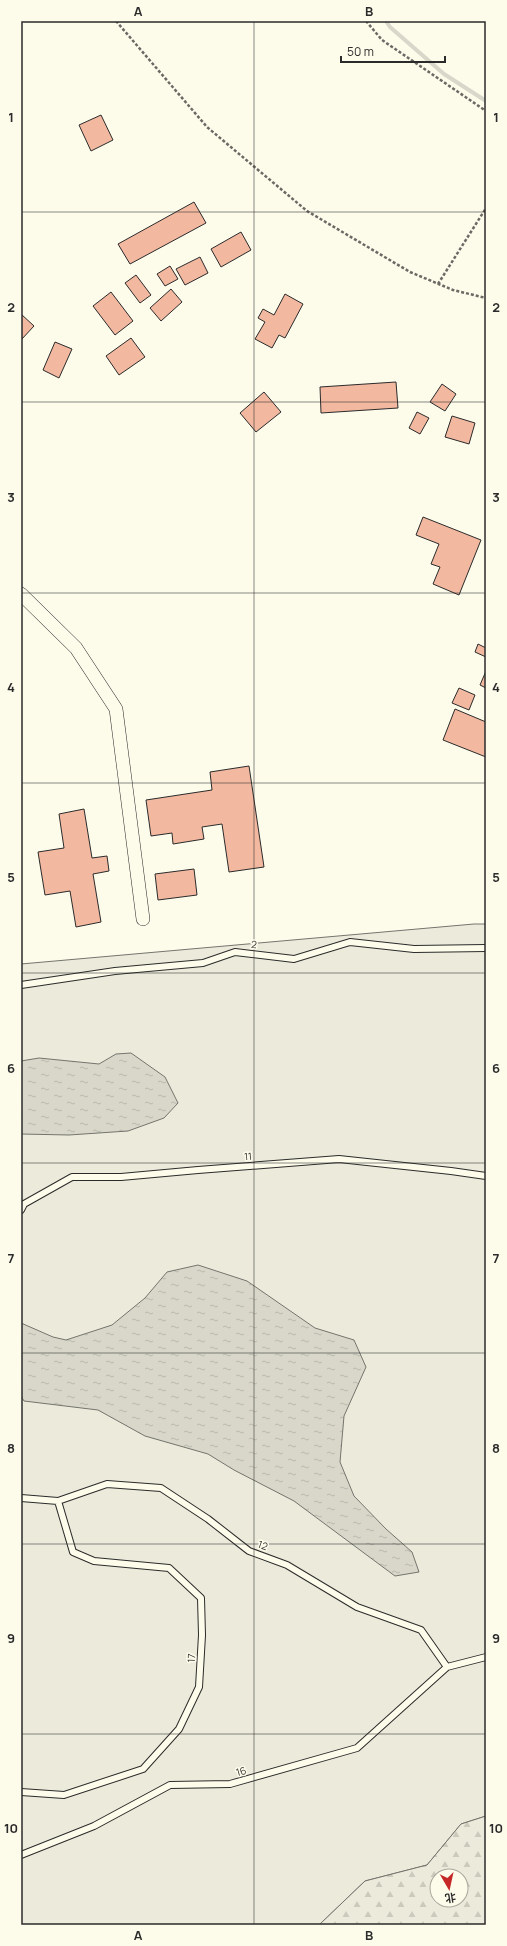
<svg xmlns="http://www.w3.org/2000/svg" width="507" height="1946" viewBox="0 0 507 1946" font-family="Manrope,'Noto Sans SC',sans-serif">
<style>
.green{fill:#ecebdb;stroke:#74746e}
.forest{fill:url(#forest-firs);stroke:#74746e;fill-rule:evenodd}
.water{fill:url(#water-ripples);stroke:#74746e}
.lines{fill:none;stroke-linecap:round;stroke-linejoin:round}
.stream{stroke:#d8d7c9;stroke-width:4}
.building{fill:#f2b8a0;stroke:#2b2b2b}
.lane-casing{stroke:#2b2b2b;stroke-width:8}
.street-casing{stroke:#2b2b2b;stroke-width:14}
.path{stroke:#6a6964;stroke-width:2.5;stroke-dasharray:3 2;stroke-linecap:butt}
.lane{stroke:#fdfbea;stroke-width:6}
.street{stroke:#fdfbea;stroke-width:13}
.grid{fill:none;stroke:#2b2b2b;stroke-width:1;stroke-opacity:0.55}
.labels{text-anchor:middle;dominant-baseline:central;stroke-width:3;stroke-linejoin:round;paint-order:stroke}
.street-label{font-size:10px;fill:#2b2b2b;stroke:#fdfbea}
.neatline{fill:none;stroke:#2b2b2b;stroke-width:1.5}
.grid-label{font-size:13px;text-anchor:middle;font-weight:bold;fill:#2b2b2b}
</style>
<defs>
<pattern id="forest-firs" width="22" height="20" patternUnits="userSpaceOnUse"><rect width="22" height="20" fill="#ecebdb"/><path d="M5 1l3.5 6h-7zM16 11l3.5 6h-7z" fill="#cbcabc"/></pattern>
<pattern id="water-ripples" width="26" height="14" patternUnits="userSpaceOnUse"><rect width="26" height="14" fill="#d8d7c9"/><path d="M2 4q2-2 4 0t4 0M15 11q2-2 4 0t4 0" fill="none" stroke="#bab9ad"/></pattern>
</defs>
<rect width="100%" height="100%" fill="#fdfbea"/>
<path class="green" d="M474 924H486V1816L461 1824 427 1865 365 1881 319 1925H21V964Z"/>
<path class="forest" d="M486 1816V1925H319L365 1881 427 1865 461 1824ZM437 1876H461V1900H437Z"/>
<path class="water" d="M131 1053 165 1077 178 1103 164 1118 128 1131 69 1135 21 1134V1061L39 1058 99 1064 116 1054Z
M198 1265 247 1281 315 1328 354 1340 366 1367 344 1416 340 1462 354 1496 386 1529 412 1552 419 1572 395 1576 294 1501 234 1470 208 1454 145 1436 98 1410 24 1401 21 1396V1323L53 1337 66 1340 112 1325 145 1298 167 1272Z"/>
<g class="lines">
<path class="stream" d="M386 21 390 27 444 74 486 101"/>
</g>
<path class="building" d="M101 115 113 140 91 151 79 125Z
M194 202 206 223 130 264 118 244Z
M241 232 251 250 221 267 211 249Z
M200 257 208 273 185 285 176 269Z
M170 266 178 279 165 286 157 274Z
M136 275 151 295 140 303 125 283Z
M171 289 182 302 161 321 150 308Z
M111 292 133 321 115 335 93 306Z
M285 294 303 304 285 338 279 335 272 348 255 339 265 322 258 318 263 309 274 315Z
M21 314 34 326 21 340Z
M131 338 145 357 119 375 106 356Z
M55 342 72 349 59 378 43 370Z
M396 382 398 408 321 413 320 387Z
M442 384 456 394 445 411 430 402Z
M264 392 281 412 256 432 240 413Z
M417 412 429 418 420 434 409 428Z
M452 416 475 423 469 444 445 437Z
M423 517 481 540 459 595 433 584 440 567 431 564 439 544 416 535Z
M478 644 486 648V657L475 652Z
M486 671V688L480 685Z
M459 688 475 695 469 710 452 703Z
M455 709 486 722V757L443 740Z
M249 766 264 867 229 872 222 824 202 827 204 839 173 844 172 833 151 836 146 800 212 790 210 772Z
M84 809 92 858 107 856 109 871 93 874 101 922 76 927 70 891 45 895 38 852 64 848 59 814Z
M194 869 197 895 158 900 155 874Z"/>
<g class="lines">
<g class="lane-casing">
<path id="lane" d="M21 985 115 971 203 963 235 952 294 959 350 942 414 949 486 948
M21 1210 24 1204 72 1177H121L198 1170 339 1159 451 1171 486 1176
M21 1498 58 1501 107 1484 161 1488 208 1519 249 1551 287 1565 357 1607 421 1630 447 1667
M21 1792 64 1795 143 1769 179 1729 199 1687 202 1635 201 1598 169 1568 94 1561 73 1552 58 1501
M21 1855 94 1826 170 1785 230 1784 357 1748 447 1667 486 1657"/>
</g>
<g class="street-casing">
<path id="street" d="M21 594 76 648 116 709 143 919"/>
</g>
<path class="path" d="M116 21 207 127 307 211 410 272 453 290 486 298
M366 21 382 40 486 111
M438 284 486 208"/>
<use href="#lane" class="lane"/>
<use href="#street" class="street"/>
</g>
<path class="grid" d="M254 21V1925M21 212H486M21 402H486M21 593H486M21 783H486M21 973H486M21 1163H486M21 1353H486M21 1544H486M21 1734H486"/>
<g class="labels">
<g class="street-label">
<text transform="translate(254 944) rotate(6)">2</text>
<text transform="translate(248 1156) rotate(-4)">11</text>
<text transform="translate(263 1545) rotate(20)">12</text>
<text transform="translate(191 1658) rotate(-87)">17</text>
<text transform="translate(241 1771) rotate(-16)">16</text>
</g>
</g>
<rect width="507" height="1946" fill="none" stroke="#fdfbea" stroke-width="44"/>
<g transform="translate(449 1888) rotate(171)"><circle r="19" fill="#fdfbea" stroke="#a9a89e"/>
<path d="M0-3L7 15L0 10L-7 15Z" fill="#c62828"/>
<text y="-6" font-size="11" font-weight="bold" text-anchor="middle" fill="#2b2b2b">北</text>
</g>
<path d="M341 56v6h104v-6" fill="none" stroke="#2b2b2b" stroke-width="2"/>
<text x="347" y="56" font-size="12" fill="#2b2b2b" stroke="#fdfbea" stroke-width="3" paint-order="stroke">50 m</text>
<rect x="22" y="22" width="463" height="1902" class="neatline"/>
<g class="grid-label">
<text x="138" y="16">A</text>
<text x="369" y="16">B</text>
<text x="11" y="122">1</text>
<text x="496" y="122">1</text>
<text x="11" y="312">2</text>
<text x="496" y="312">2</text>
<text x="11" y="502">3</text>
<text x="496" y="502">3</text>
<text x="11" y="692">4</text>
<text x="496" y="692">4</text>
<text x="11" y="882">5</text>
<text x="496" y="882">5</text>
<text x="11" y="1073">6</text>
<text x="496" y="1073">6</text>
<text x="11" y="1263">7</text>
<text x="496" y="1263">7</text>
<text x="11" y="1453">8</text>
<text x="496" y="1453">8</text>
<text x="11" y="1643">9</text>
<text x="496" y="1643">9</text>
<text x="11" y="1833">10</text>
<text x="496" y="1833">10</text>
<text x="138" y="1940">A</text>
<text x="369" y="1940">B</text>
</g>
</svg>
